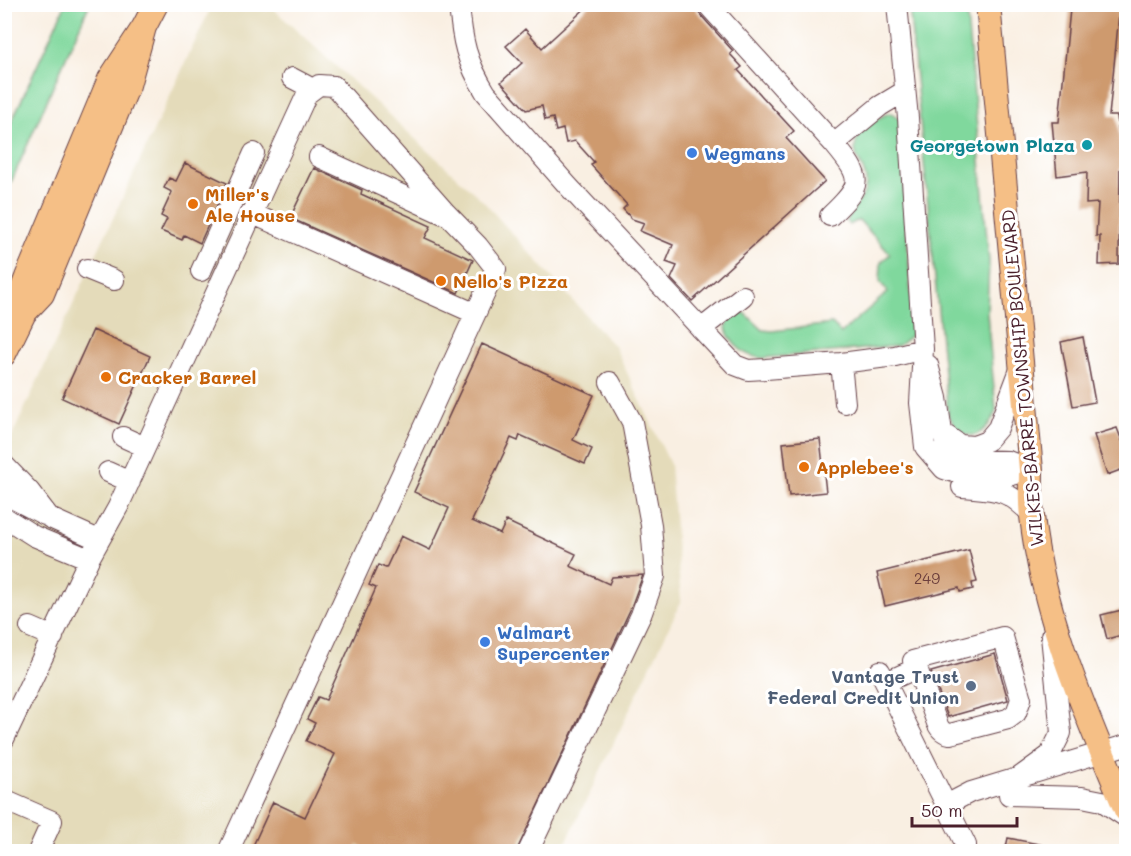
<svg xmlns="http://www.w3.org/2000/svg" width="1131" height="856" viewBox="0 0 1131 856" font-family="Mali,sans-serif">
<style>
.built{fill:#e4dbba}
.green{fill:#80d89d;stroke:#657c64;stroke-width:1.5}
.building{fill:#ce9a6e}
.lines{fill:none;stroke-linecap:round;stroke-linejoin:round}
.minor-casing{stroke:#643e46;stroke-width:22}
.major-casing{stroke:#643e46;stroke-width:26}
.minor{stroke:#fff;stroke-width:20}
.major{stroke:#f5bf86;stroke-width:24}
.culture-dot{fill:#0f9aa8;stroke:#fff;stroke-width:2}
.shop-dot{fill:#3f7fe0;stroke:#fff;stroke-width:2}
.food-dot{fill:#e8710a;stroke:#fff;stroke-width:2}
.service-dot{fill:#5c6f8a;stroke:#fff;stroke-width:2}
.labels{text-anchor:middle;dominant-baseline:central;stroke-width:6;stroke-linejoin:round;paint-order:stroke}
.number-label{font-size:15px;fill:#6b3e3c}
.culture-label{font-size:18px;font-weight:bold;fill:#0d838f;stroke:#fff;text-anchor:end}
.shop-label{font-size:18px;font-weight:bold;fill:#366cbe;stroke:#fff;text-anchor:start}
.food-label{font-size:18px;font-weight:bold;fill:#c56008;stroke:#fff;text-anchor:start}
.street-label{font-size:18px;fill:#4a1f2b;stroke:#fff}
.service-label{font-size:18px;font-weight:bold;fill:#4e5e75;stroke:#fff;text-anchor:end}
</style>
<rect width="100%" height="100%" fill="#fff"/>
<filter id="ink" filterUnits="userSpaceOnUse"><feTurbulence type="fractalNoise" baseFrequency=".0167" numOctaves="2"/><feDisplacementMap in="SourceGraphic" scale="12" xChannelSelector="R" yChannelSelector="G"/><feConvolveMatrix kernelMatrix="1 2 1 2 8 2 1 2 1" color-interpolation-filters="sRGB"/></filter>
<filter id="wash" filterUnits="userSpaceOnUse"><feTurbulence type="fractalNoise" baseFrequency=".008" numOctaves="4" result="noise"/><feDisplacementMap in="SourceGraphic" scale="24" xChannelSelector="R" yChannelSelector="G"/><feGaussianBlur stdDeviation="1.35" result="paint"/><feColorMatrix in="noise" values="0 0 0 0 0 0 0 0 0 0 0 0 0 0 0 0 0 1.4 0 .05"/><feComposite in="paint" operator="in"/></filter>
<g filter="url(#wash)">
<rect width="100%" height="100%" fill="#f9efe2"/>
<path class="built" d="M212 5H269L482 200 615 347 670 464 681 602 562 851 5 852V451Z"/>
<path class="green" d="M65 5H89L5 196V136Z
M909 5H966L989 261 987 313 996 411C991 425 976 444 960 431 955 427 952 420 948 415Z
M889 113 893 114 900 120 913 331 911 336 898 346 763 358C746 358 730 344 726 328L729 320 736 313H745L763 330 772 331 832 324 841 333 888 292 880 282 881 262 890 254 859 220 849 225 847 222C851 208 865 200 866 184 867 172 859 164 856 154 850 136 875 119 889 113Z"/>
<g id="blocks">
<path class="building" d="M590 4H694L698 12 733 51 730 54 742 67 738 70 794 131 786 138 825 181 692 301 671 279 677 266 666 262 673 245 640 231 644 223 632 219 623 209 627 205 591 165 594 162 575 141 566 143 563 129 556 131 553 118 545 120 542 106 526 110 501 82 522 63 506 46 525 29 542 48Z
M1088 4H1120L1109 116H1117L1123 168 1120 169 1119 264 1099 265 1100 236H1096L1098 203 1086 204 1087 172 1057 176 1052 122H1059L1070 9 1088 11Z
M185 163 227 183 200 243 184 235 182 240 161 231 167 219 161 216 172 192 164 188 169 178 176 181Z
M314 168 362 190 361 194 431 226 425 238 473 260 458 293 290 218Z
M93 330 150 356 119 424 62 398Z
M1083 337 1095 402 1073 406 1061 342Z
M482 344 594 395 573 440 592 449 585 464 520 435 518 441 511 438 472 521 500 534 506 521 576 554 570 566 609 584 612 577 643 575 630 610 516 852H372L358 845 355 852H260L252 848 273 802 305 817 335 754 306 741 315 723 307 719 318 697 326 700 376 588 369 585 378 565 386 568 401 536 430 550 449 508 414 492Z
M1117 428 1122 441 1126 439V468L1107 475 1094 435Z
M820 439 826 492 789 496 783 443Z
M969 550 977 582 972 583 973 589 960 592 959 588 885 606 877 573Z
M1126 609V634L1107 639 1101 615Z
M995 654 1008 700 948 717 931 672Z
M1008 838 1049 846 1048 852H1005Z"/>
</g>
</g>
<g filter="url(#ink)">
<use href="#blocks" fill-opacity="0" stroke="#643e46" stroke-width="1.5"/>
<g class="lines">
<g class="minor-casing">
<path id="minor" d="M459 4C462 41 466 61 486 93L568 186 735 365 748 370 766 369 841 363 895 356 923 349
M707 4 834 144 880 106 905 91
M897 4 908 118 923 349 920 403 925 447 944 469 957 473 1008 476 1031 470
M292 78 313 89
M319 157 443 214
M251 213 474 313
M830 216C864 184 863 179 834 144
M87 269 114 280
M201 271 254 153
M4 323 23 288
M701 329 743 296
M841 363 845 403
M928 365 937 398 942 432 948 450 955 456 969 460 1008 461 1031 470
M947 436 960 445 974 446 987 441 998 428 1021 367
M123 437 145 447
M4 465 30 492 50 518 99 540
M108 472 130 482
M962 487C996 490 1007 488 1032 515
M4 494 45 515
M4 517 34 536 89 559
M30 627 53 637
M880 671 966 845V852
M886 682 917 668 913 661 1003 637 1021 699 1016 713 1008 719 950 734C943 733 940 730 937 723L917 668
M4 739 89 559 118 507 307 94 319 85 334 86 446 213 478 246 496 269 228 852
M1017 779 1050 755 1061 733 1051 636
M1009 795 1082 797 1102 801 1126 817
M4 800 52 821 38 852
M946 805 971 792 1126 745
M528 852 641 615 655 576 651 525 632 422 610 382"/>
</g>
<g class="major-casing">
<path id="major" d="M988 4 1031 470C1031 485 1030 501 1032 516 1043 618 1087 716 1126 810
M24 313 23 288 28 275 110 79 144 27 156 4
M4 354 24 313 42 294 128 85 144 27"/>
</g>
<use href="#minor" class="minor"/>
<use href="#major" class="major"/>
</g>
</g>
<circle class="culture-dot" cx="1087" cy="145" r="6"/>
<g class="shop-dot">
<circle cx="692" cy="153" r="6"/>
<circle cx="485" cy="642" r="6"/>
</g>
<g class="food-dot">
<circle cx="193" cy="204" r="6"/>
<circle cx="441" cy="281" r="6"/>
<circle cx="106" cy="377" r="6"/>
<circle cx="804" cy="467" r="6"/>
</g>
<circle class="service-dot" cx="971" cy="686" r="6"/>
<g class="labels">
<g class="number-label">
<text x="927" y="578">249</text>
</g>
<g class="culture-label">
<text x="1075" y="145">Georgetown Plaza</text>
</g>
<g class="shop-label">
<text x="704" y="153">Wegmans</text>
<text x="497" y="632">Walmart<tspan x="497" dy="21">Supercenter</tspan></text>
</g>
<g class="food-label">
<text x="205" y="194">Miller's<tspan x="205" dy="21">Ale House</tspan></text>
<text x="453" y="281">Nello's Pizza</text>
<text x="118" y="377">Cracker Barrel</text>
<text x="816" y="467">Applebee's</text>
</g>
<g class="street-label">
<text transform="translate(1022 378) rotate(-95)">WILKES-BARRE TOWNSHIP BOULEVARD</text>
</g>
<g class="service-label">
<text x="959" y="676">Vantage Trust<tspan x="959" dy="21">Federal Credit Union</tspan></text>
</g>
</g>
<rect width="1131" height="856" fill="none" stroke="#fff" stroke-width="24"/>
<path d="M912 817v9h105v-9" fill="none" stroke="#4a1f2b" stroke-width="3"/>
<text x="921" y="817" font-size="18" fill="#4a1f2b" stroke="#ffffff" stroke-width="4.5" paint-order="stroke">50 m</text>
</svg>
